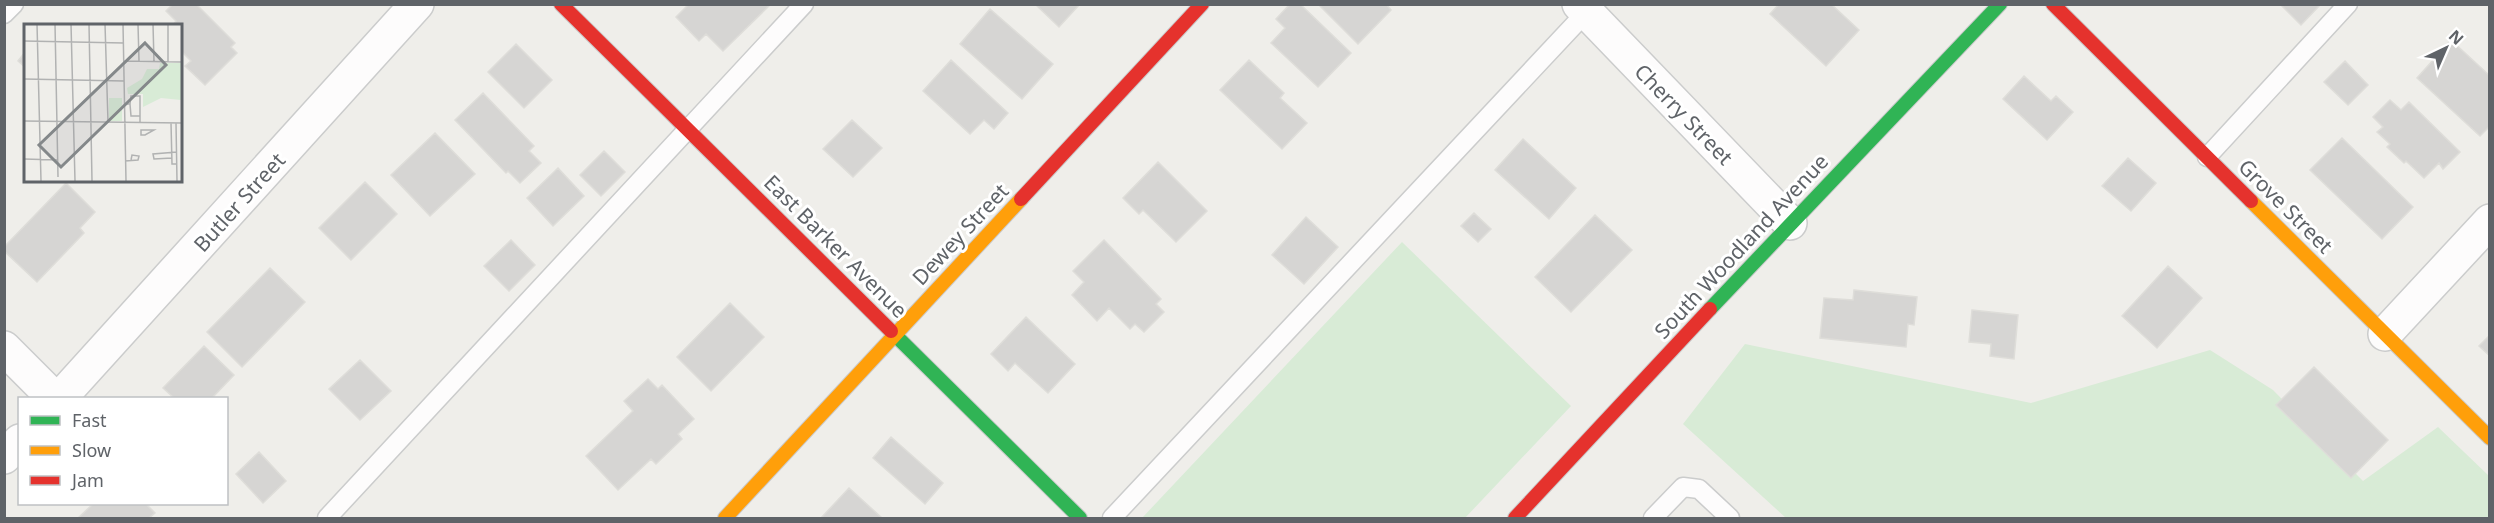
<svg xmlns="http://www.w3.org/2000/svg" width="2494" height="523" viewBox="0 0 2494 523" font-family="'Noto Sans',sans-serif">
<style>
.green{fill:#d8ebd6}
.building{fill:#d6d5d3;stroke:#deddd9;stroke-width:1.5}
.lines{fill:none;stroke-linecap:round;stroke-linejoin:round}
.lane-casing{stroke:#cbcccc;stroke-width:21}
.street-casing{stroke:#cbcccc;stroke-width:36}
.fast-casing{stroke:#cacacb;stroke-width:16}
.slow-casing{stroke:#cacacb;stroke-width:16}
.jam-casing{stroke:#cacacb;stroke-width:16}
.lane{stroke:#fdfcfc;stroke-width:18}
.street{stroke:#fdfcfc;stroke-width:33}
.fast{stroke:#30b455;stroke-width:14}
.slow{stroke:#ff9f0a;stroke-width:14}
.jam{stroke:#e5322d;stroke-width:14}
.labels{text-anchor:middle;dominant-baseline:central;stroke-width:6;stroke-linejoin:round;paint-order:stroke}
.street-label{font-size:21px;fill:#5f6368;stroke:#fff}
.inset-road{fill:none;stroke:#b1b2b2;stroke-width:1.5}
.view{fill:#84888a;fill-opacity:0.15;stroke:#84888a;stroke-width:3}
.inset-edge{fill:none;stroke:#5f6368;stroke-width:3}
</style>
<rect width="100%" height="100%" fill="#efeeea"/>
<path class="green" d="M1402 242 1571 406 1465 518H1142Z
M1745 344 2031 403 2210 350 2273 390 2363 481 2438 427 2489 476V518H1786L1683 424Z"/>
<path class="building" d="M173 4H196L235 43 231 47 237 53 205 85 185 66 191 61 180 50V26H172L176 21 166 11Z
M689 4H771L723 51 706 34 699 41 676 17Z
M1035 4H1080L1059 27Z
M1290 4H1300L1351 53 1318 87 1271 43 1285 28 1276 19Z
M1318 4H1386L1391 10 1358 44Z
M1779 4H1831L1859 30 1826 66 1770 14Z
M2280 4H2321L2301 25Z
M990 9 1053 64 1022 99 960 44Z
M2451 40 2490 76V126L2480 136 2417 78Z
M516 44 552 80 524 108 488 72Z
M26 51V68L18 61Z
M951 60 1008 113 994 129 984 120 970 134 923 91Z
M1249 60 1284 93 1280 98 1307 123 1282 149 1220 90Z
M2345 61 2368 85 2348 105 2324 82Z
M2024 76 2051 101 2056 96 2073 112 2047 140 2003 99Z
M483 93 534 146 529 151 541 163 520 183 508 171 506 173 455 120Z
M2390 100 2401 110 2409 102 2460 152 2443 169 2439 163 2424 178 2406 161 2404 163 2387 147 2390 144 2377 132 2383 127 2373 117Z
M852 120 882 148 853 177 823 149Z
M435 133 475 174 430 216 391 175Z
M2342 138 2413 207 2382 239 2310 170Z
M1523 139 1576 188 1549 219 1495 170Z
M604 151 625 172 601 196 580 175Z
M2128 158 2156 183 2131 211 2102 186Z
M1158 162 1207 211 1176 242 1143 210 1139 214 1123 198Z
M558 168 584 196 553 226 527 198Z
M365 182 397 214 351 260 319 228Z
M66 183 95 212 80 228 84 233 37 282 4 251V247Z
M1474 213 1491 229 1478 242 1461 226Z
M1595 215 1632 250 1571 312 1535 277Z
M1306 217 1338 247 1304 284 1272 255Z
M511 240 535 265 509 291 484 266Z
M1104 240 1161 299 1156 304 1164 312 1144 332 1135 324 1130 329 1109 308 1097 321 1072 295 1084 282 1073 271Z
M2168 266 2202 298 2157 348 2122 316Z
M270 268 305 302 242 367 207 332Z
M1854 290 1917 297 1914 325 1908 324 1906 347 1820 338 1824 298 1853 300Z
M730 303 764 337 711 391 677 357Z
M1972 310 2018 315 2014 359 1990 356 1991 344 1969 342Z
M1026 317 1075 364 1048 393 1015 363 1008 371 991 354Z
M2490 335V356L2479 346Z
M204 346 234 375 212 398H174L163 388Z
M360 360 391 391 360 420 329 389Z
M2314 367 2388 440 2351 478 2276 405Z
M648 379 658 389 662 385 694 419 678 434 682 439 656 464 651 459 618 490 586 456 633 411 624 401Z
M891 437 943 483 925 504 873 458Z
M259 452 286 481 263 503 236 474Z
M849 488 882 518H821Z
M93 504H146L155 513 149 518H78Z"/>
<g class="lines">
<g class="lane-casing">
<path id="lane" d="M4 14 14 4
M2207 157 2348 4
M327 518 804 4
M1112 518 1591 7
M1653 518 1683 487 1699 489 1730 518"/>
</g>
<g class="street-casing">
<path id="street" d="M1579 4 1790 223
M2385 334 2490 221
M4 348 54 398
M60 398 417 4
M4 457 20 441"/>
</g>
<g class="fast-casing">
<path id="fast" d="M1710 309 2000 4
M891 331 1080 518"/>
</g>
<g class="slow-casing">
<path id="slow" d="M2251 201 2490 438
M725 518 1021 199"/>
</g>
<g class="jam-casing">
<path id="jam" d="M561 4 891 331
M2053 4 2251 201
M1021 199 1202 4
M1515 518 1710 309"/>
</g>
<use href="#lane" class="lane"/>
<use href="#street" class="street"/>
<use href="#fast" class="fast"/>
<use href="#slow" class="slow"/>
<use href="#jam" class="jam"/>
</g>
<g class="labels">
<g class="street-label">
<text transform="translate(1684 114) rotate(46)">Cherry Street</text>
<text transform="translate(239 202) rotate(-48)">Butler Street</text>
<text transform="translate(2286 206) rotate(45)">Grove Street</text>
<text transform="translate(960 234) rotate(-47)">Dewey Street</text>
<text transform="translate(836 246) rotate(45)">East Barker Avenue</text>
<text transform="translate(1741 246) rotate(-47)">South Woodland Avenue</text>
</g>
</g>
<g transform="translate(24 24)">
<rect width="158" height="158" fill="#efeeea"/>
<path d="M136 39H157V76L137 74 119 83V70H104L103 64 118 55 123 45H135ZM85 74H98V97H85Z" fill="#d8ebd6"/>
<path class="inset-road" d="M13 0 17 157M31 0 34 153M47 0 51 157M65 0 68 157M81 0 84 98M99 0 102 157M114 0 115 37M129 0 130 38M144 0V38M0 17 100 19M100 37 158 38M0 55 100 57M101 80H106L107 72H116V99M106 80 107 92H116M0 97 158 99M147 99 148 140H153M152 99 153 157M117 106H130L121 111H117ZM148 134 130 135 129 130 153 128M0 135 34 136M101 137 114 136 115 132 108 131 107 136"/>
<path class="view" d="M121 19 142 41 37 143 15 121Z"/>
<rect width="158" height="158" class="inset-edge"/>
</g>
<rect width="2494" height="523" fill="none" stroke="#5f6368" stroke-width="12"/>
<rect x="18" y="397" width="210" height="108" fill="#ffffff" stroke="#bfc1c3" stroke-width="1.5"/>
<rect x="30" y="416" width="30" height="9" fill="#30b455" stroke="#bfc1c3" stroke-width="1.5"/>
<text x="72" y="427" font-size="18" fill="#5f6368">Fast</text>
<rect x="30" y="446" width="30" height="9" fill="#ff9f0a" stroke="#bfc1c3" stroke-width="1.5"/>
<text x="72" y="457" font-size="18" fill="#5f6368">Slow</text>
<rect x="30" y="476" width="30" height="9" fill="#e5322d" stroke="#bfc1c3" stroke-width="1.5"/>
<text x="72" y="487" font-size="18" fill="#5f6368">Jam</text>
<g transform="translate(2446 48) rotate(44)" stroke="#ffffff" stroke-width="4.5" paint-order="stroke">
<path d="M0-4.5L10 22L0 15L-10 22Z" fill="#5f6368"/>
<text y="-9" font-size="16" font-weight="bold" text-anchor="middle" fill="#5f6368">N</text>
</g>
</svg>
